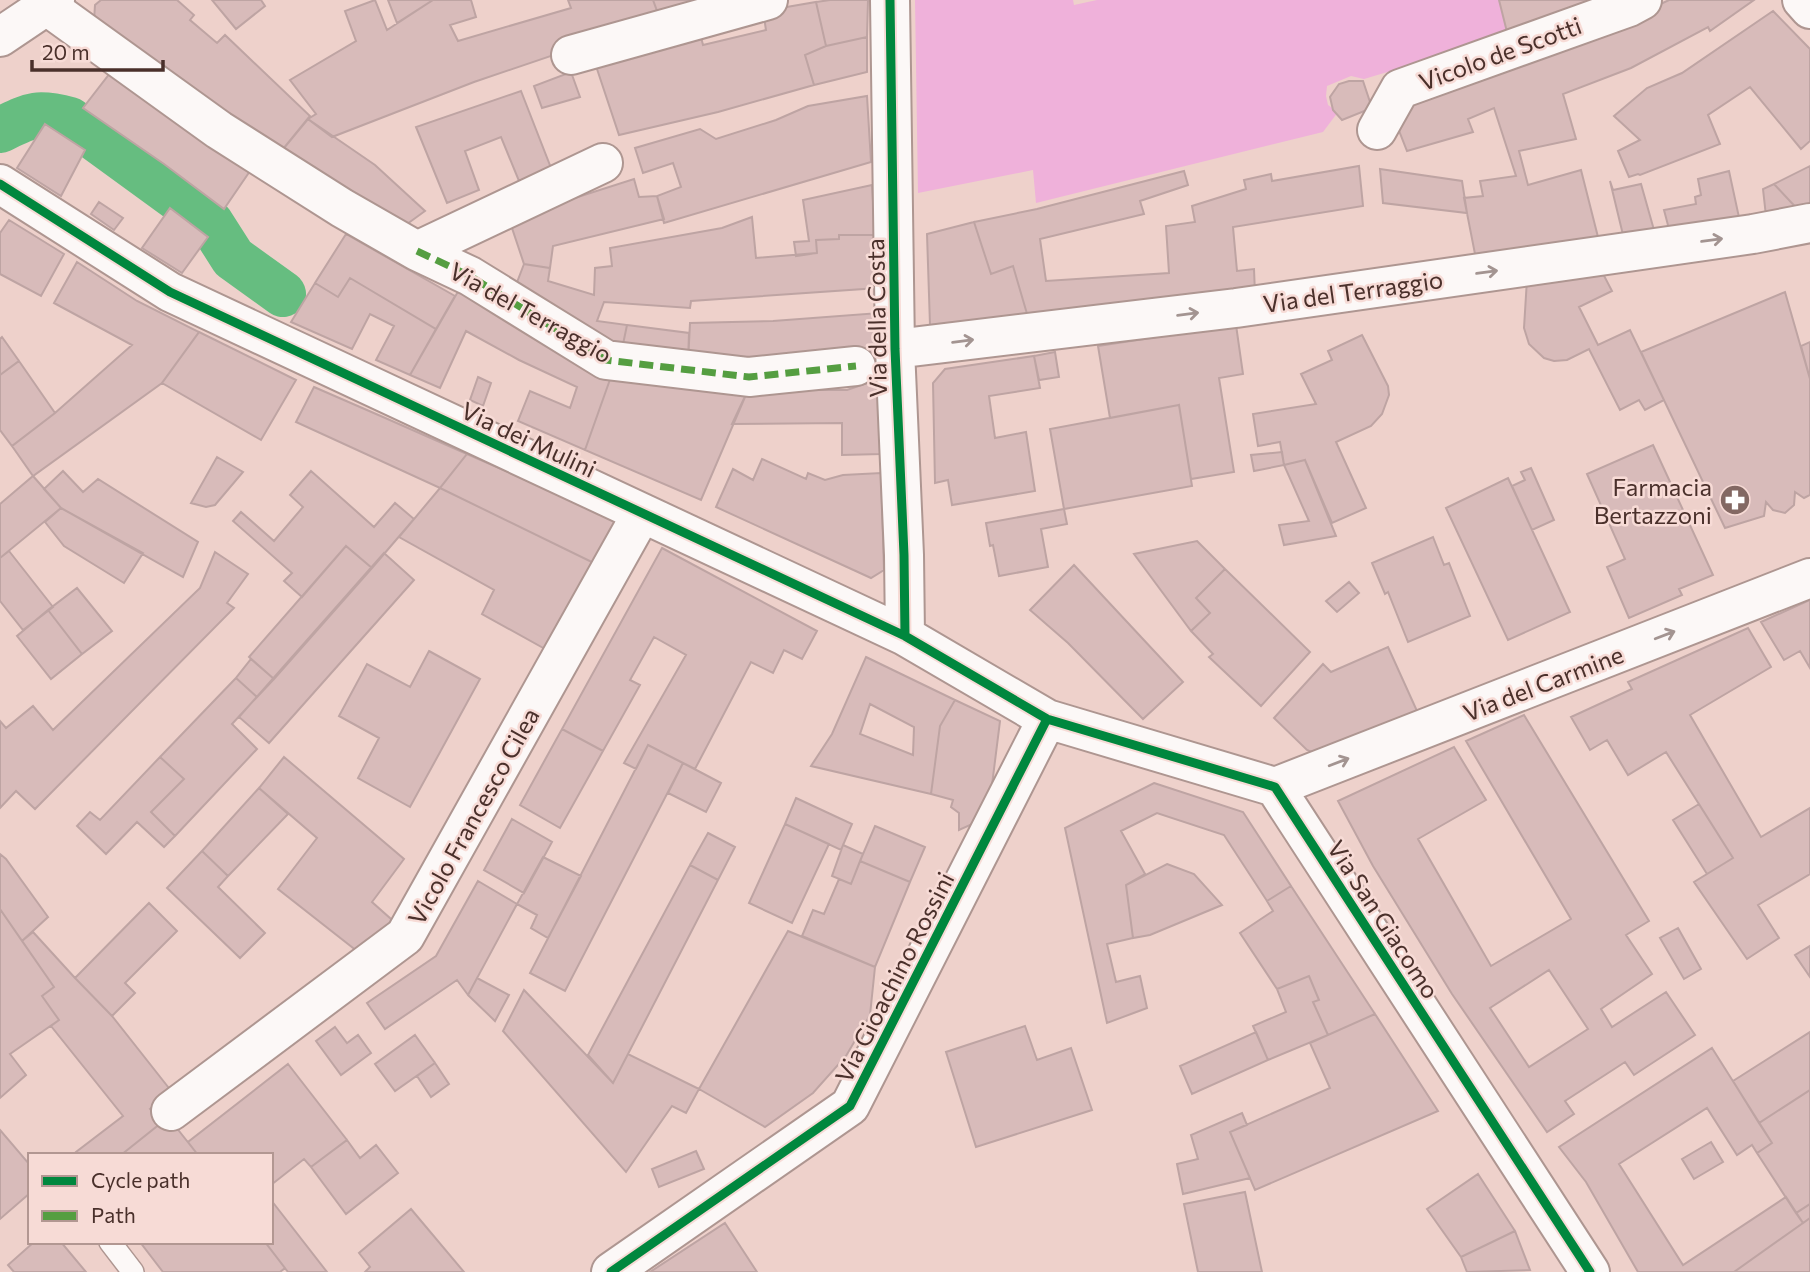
<svg xmlns="http://www.w3.org/2000/svg" width="1810" height="1272" viewBox="0 0 1810 1272" font-family="Commissioner,sans-serif">
<style>
.green{fill:#efb1da}
.lines{fill:none;stroke-linecap:round;stroke-linejoin:round}
.canal{stroke:#66bd80;stroke-width:46}
.building{fill:#d8bbba;stroke:#bea4a3;stroke-width:2;fill-rule:evenodd}
.lane-casing{stroke:#ae9691;stroke-width:24}
.street-casing{stroke:#ae9691;stroke-width:42}
.lane{stroke:#fcf8f7;stroke-width:21}
.street{stroke:#fcf8f7;stroke-width:38}
.quiet{stroke:#559e41;stroke-width:7;stroke-dasharray:14 7;stroke-linecap:butt}
.cycleway-casing{stroke:#f7dbd6;stroke-width:13}
.cycleway{stroke:#00873e;stroke-width:9}
.oneway{stroke:#a39491}
.labels{text-anchor:middle;dominant-baseline:central;stroke-width:5;stroke-linejoin:round;paint-order:stroke}
.street-label{font-size:24px;fill:#4a302b;stroke:#f7dbd6}
.poi-label{font-size:24px;fill:#4a302b;stroke:#f7dbd6;text-anchor:end}
</style>
<rect width="100%" height="100%" fill="#eed1cb"/>
<path class="green" d="M915 0H1073L1074 5 1097 0H1499L1508 36 1364 79 1351 76 1327 86 1326 96 1328 105 1338 112 1323 132 1036 203 1033 170 918 193Z"/>
<g class="lines">
<path class="canal" d="M0 130C31 115 36 111 70 120L210 222 233 258 283 294"/>
</g>
<path class="building" d="M101 0H177L194 15 190 20 217 43 225 35 310 116 279 154 94 21 95 5Z
M212 0H261L265 6 236 29Z
M375 0 387 30 433 0H471L476 17 450 25 458 41 571 8 568 0H653L660 19 474 82 332 137 308 119 316 114 290 80 356 41 345 11Z
M388 0H433L397 23Z
M653 0H715L660 19Z
M830 0H868L867 37 826 46 816 2Z
M1499 0H1602L1508 36Z
M1669 0H1754L1710 31 1708 27 1631 68 1563 94 1576 139 1519 151 1528 185 1581 170 1600 245 1476 259 1464 198 1483 196 1480 181 1516 176 1494 108 1468 119 1473 132 1407 151 1398 128 1420 95 1612 27Z
M816 2 826 46 805 55 814 85 718 112 619 135 595 63 699 29 703 45 766 30 763 11Z
M1773 11 1810 49V141L1801 149 1750 87 1708 115 1720 144 1640 175 1638 174 1629 177 1618 151 1640 140 1614 116 1647 88 1682 73Z
M867 37V72L814 85 805 55 826 46Z
M114 68 250 171 224 209 164 164 83 108Z
M571 72 580 97 542 108 534 86Z
M1349 81H1363L1372 108 1342 120 1333 110 1330 97 1339 84Z
M521 91 551 168 519 181 501 137 465 151 479 190 447 203 416 127Z
M867 96 871 162 664 223 657 196 681 187 673 163 643 173 635 148 700 129 716 139 776 120 808 106Z
M308 119 375 165 425 211 396 232 279 154Z
M45 124 85 150 61 196 17 168Z
M1359 166 1363 206 1233 227 1237 271 1254 269 1255 294 1030 324 1013 266 991 274 974 222 1037 209 1184 171 1188 185 1140 201 1144 214 1040 239 1046 281 1169 273 1166 226 1195 222 1192 206 1246 189 1244 180 1271 174 1272 181Z
M1810 166V210L1802 214 1774 184Z
M1380 169 1462 181 1467 213 1383 203Z
M1729 171 1740 222 1669 229 1664 210 1696 204 1695 197 1701 195 1698 179Z
M634 179 639 197 657 196 664 219 553 246 550 268 524 264 509 219Z
M1610 181 1613 190 1641 184 1654 230 1624 239Z
M1774 184 1802 214 1766 216 1763 189Z
M872 185 875 235H839V239L816 240 817 253 796 256 794 242 809 241 803 200Z
M99 202 123 218 114 230 91 214Z
M170 208 208 237 182 273 142 248Z
M752 217 756 258 817 253 816 240 839 239V235H875L878 288 691 301 690 308 604 302 597 321 627 325 621 354 511 298 524 264 550 268 548 281 594 295 595 268 612 266 610 248 722 228Z
M9 220 64 254 41 296 0 274V233Z
M974 222 991 274 1013 266 1030 324 930 325 927 234Z
M346 234 455 296 436 329 350 278 338 297 315 283Z
M77 262 137 301 199 332 162 383 33 476 12 446 55 413 132 345 54 303Z
M1600 268 1612 291 1579 307 1598 345 1630 330 1664 400 1645 410 1639 400 1620 410 1589 349 1567 360 1554 361 1544 358 1529 344 1524 328 1527 279Z
M350 278 436 329 410 375 376 360 394 326 370 314 352 349 291 322 315 283 338 297Z
M460 288 613 371 585 450 518 421 530 391 570 408 577 387 519 360 466 331 440 388 410 375Z
M1785 292 1810 379V495L1804 498 1795 492 1794 505 1785 513 1773 510 1766 502 1764 516 1725 528 1641 352Z
M879 313 882 356 802 364 688 363 690 323 773 321Z
M627 325 689 333 688 363 621 354Z
M1236 325 1243 374 1219 378 1234 472 1191 479 1179 405 1110 418 1098 346Z
M199 332 296 380 261 440 162 383Z
M1362 335 1388 386 1389 395 1382 414 1371 426 1336 442 1366 508 1332 523 1305 460 1284 465 1280 442 1258 446 1253 414 1316 404 1301 374 1332 360 1328 351Z
M2 337 19 361 0 375V339Z
M1810 342V379L1801 346Z
M1055 352 1059 377 1039 380 1034 356Z
M1034 356 1040 388 989 396 995 438 1026 432 1035 491 952 505 948 480 935 483 933 383 945 369Z
M19 361 55 413 12 446 0 430V375Z
M613 371 748 390 701 500 585 450Z
M478 377 491 383 483 406 470 400Z
M879 379 881 454 842 455V423L732 424 748 390H847Z
M314 387 383 417 467 454 440 488 296 422Z
M1179 405 1192 486 1064 509 1050 429Z
M1653 445 1713 575 1679 589 1682 595 1629 618 1607 567 1625 559 1587 474Z
M1282 452 1284 465 1254 471 1251 455Z
M467 454 626 524 602 567 440 488Z
M217 457 243 472 215 505 206 507 191 503Z
M762 459 806 479 808 473 825 480 843 475 881 473 884 570 871 578 716 507 733 469 753 480Z
M1305 460 1336 536 1284 545 1279 525 1309 521 1284 465Z
M1531 468 1554 520 1532 530 1512 486 1525 480 1521 472Z
M63 471 83 492 98 479 198 542 183 577 61 508 44 489Z
M311 471 374 527 395 503 414 519 372 568 346 546 302 597 284 581 292 573 233 521 241 512 274 541 303 507 290 495Z
M33 476 61 508 0 558V504Z
M1508 478 1570 612 1508 640 1446 508Z
M440 488 602 567 554 654 482 614 494 590 399 537Z
M61 508 143 553 124 583 64 546 45 522Z
M1064 509 1067 524 1041 529 1048 567 999 576 993 545 990 546 986 523Z
M1433 537 1444 565 1449 563 1470 616 1408 642 1388 592 1385 594 1372 563Z
M1197 541 1225 569 1196 598 1210 613 1191 631 1134 554Z
M346 546 372 568 274 679 249 657Z
M662 548 817 631 802 659 784 650 773 673 751 662 695 769 648 745 636 769 624 763 686 655 654 637 630 680 640 685 603 751 562 729Z
M9 551 53 607 23 630 0 601V558Z
M215 552 248 574 227 603 234 608 35 809 16 791 0 808V721L6 728 33 706 53 730 200 588Z
M384 553 414 580 269 743 239 717Z
M1074 565 1183 682 1143 719 1068 643 1030 610Z
M1225 569 1310 652 1261 706 1209 657 1213 654 1191 631 1210 613 1196 598Z
M1349 582 1359 593 1337 612 1326 601Z
M77 588 112 631 82 654 48 610Z
M1810 600V668L1800 651 1784 660 1761 622Z
M48 610 82 654 51 679 17 636Z
M1748 628 1771 667 1690 715 1761 837 1810 808V874L1758 905 1779 938 1747 959 1694 882 1733 858 1666 752 1628 775 1607 740 1590 750 1571 717 1632 689 1628 682Z
M1388 647 1417 711 1314 753 1307 750 1274 718 1323 664 1331 672Z
M429 651 480 679 410 807 358 778 379 738 339 716 367 664 410 687Z
M866 657 955 700 940 726 931 794 811 766 832 734ZM870 704 914 727 913 755 860 734Z
M251 659 274 679 257 697 236 678Z
M236 678 257 697 232 724 257 749 175 836 151 812 184 779 160 757Z
M955 700 1000 721 988 817 959 830V813L951 807 953 800 931 794 940 726Z
M1524 715 1649 921 1626 935 1652 974 1601 1009 1612 1027 1666 992 1695 1035 1634 1075 1625 1062 1565 1101 1574 1114 1547 1132 1452 994 1373 866 1338 801 1454 747 1486 800 1418 839 1491 966 1571 919 1466 741ZM1549 970 1588 1029 1529 1067 1490 1008Z
M562 729 603 751 560 828 520 805Z
M648 745 683 763 565 991 530 973Z
M160 757 184 779 151 812 175 836 164 847 137 822 106 854 77 826 90 812 100 820Z
M284 757 404 859 372 902 400 927 362 955 278 889 317 838 259 788Z
M683 763 721 783 706 812 668 793Z
M1154 783 1243 812 1291 886 1267 901 1224 835 1157 813 1121 831 1145 874 1126 885 1133 938 1107 944 1116 982 1140 976 1147 1008 1107 1023 1065 828Z
M259 788 288 814 228 876 202 851Z
M796 798 852 824 841 850 785 824Z
M1699 804 1733 858 1707 874 1673 820Z
M512 819 552 842 524 893 484 870Z
M785 824 829 844 792 923 749 903Z
M875 826 925 847 910 882 860 861Z
M708 833 735 847 718 880 690 865Z
M843 845 863 854 851 884 832 876Z
M202 851 228 876 218 887 265 933 240 958 167 888Z
M0 854 6 859 48 917 22 941 0 909Z
M543 857 581 876 548 938 531 928 537 915 517 904Z
M860 861 910 882 875 967 802 936 813 910 824 914 839 879 851 884Z
M1167 864 1194 874 1222 905 1150 935 1133 938 1126 885Z
M690 865 718 880 613 1083 588 1055Z
M478 881 517 904 468 995 457 980 385 1029 367 1003 436 956Z
M1291 886 1375 1014 1328 1035 1313 1002 1319 1000 1309 976 1277 989 1240 933 1273 911 1267 901Z
M149 903 177 931 125 983 135 993 112 1016 75 978Z
M0 909 54 987 42 996 59 1020 10 1054 26 1075 0 1098Z
M1678 928 1701 969 1684 979 1660 938Z
M788 931 875 967 870 1015 846 1056 813 1093 765 1127 699 1089Z
M33 932 75 978 112 1016 172 1092 150 1109 161 1123 121 1155H78L76 1152 123 1116 51 1026 59 1020 42 996 54 987 22 941Z
M1810 946V977L1795 955Z
M1309 976 1319 1000 1313 1002 1328 1035 1268 1060 1253 1026 1286 1012 1277 989Z
M477 978 509 995 495 1021 468 995Z
M524 990 613 1083 628 1054 699 1089 686 1113 672 1106 626 1172 503 1031Z
M1375 1014 1438 1111 1255 1190 1230 1132 1330 1088 1310 1043Z
M1025 1026 1037 1060 1071 1048 1092 1110 976 1147 946 1052Z
M335 1027 347 1043 358 1035 371 1053 341 1075 316 1041Z
M1256 1032 1268 1060 1192 1094 1180 1066Z
M1810 1032V1090L1759 1123 1733 1081Z
M415 1035 435 1063 395 1091 375 1064Z
M1712 1048 1772 1143 1757 1153 1752 1145 1737 1155 1707 1108 1619 1164 1683 1265 1786 1197 1803 1223 1734 1272H1638L1586 1182 1559 1147Z
M435 1063 449 1084 431 1097 417 1076Z
M288 1064 347 1140 311 1167 304 1159 271 1185V1155H198L188 1142Z
M1810 1090V1204L1796 1213 1757 1153 1772 1143 1759 1123Z
M1242 1113 1247 1125 1230 1132 1250 1178 1183 1194 1177 1164 1198 1159 1191 1135Z
M168 1117 198 1155H121L161 1123Z
M0 1130 30 1165V1193L0 1219Z
M347 1140 360 1158 376 1145 398 1173 346 1214 311 1167Z
M1711 1142 1723 1162 1694 1179 1682 1159Z
M696 1151 704 1169 659 1187 652 1169Z
M1478 1174 1515 1231 1461 1257 1427 1209Z
M1245 1192 1262 1272H1198L1184 1204Z
M271 1200 327 1272H288L265 1242H271Z
M1810 1204V1218L1803 1223 1796 1213Z
M411 1209 464 1272H365L370 1267 359 1253Z
M1810 1218V1272H1734L1803 1223Z
M725 1223 757 1272H650Z
M1515 1231 1530 1270 1467 1272 1461 1257Z
M34 1242H61L86 1272H14L8 1265Z
M140 1242H265L285 1268 280 1272H163Z"/>
<g class="lines">
<g class="lane-casing">
<path id="lane" d="M110 1242 133 1272"/>
</g>
<g class="street-casing">
<path id="street" d="M890 0 895 349 904 555 905 636
M1802 0 1810 9
M47 6 219 130 342 208 417 251 603 163
M0 37 55 0
M571 55 768 0
M1377 130 1400 89 1629 7 1642 0
M0 184 170 292 905 636 1047 719 1275 787 1590 1272
M417 251 470 276 606 360 749 377 856 366
M895 349 1236 308 1753 234 1810 223
M1275 787 1810 578
M171 1111 405 936 642 513
M611 1272 850 1106 1047 719"/>
</g>
<use href="#lane" class="lane"/>
<use href="#street" class="street"/>
<path class="quiet" d="M417 251 470 276 606 360 749 377 856 366"/>
<g class="cycleway-casing">
<path id="cycleway" d="M890 0 895 349 904 555 905 636
M0 184 170 292 905 636 1047 719 1275 787 1590 1272
M611 1272 850 1106 1047 719"/>
</g>
<use href="#cycleway" class="cycleway"/>
</g>
<defs><path id="oneway-shaft" d="M-6 0H5M1.5-3L5.5 0L1.5 3" fill="none" stroke-width="1.6" stroke-linecap="round" stroke-linejoin="round" transform="scale(1.75)"/></defs>
<g class="oneway">
<use href="#oneway-shaft" transform="translate(1712 240) rotate(-8)"/>
<use href="#oneway-shaft" transform="translate(1487 272) rotate(-8)"/>
<use href="#oneway-shaft" transform="translate(1188 314) rotate(-7)"/>
<use href="#oneway-shaft" transform="translate(963 341) rotate(-7)"/>
<use href="#oneway-shaft" transform="translate(1665 635) rotate(-21)"/>
<use href="#oneway-shaft" transform="translate(1339 762) rotate(-21)"/>
</g>
<defs>
<g id="pharmacy-disc" transform="scale(1.575)"><circle r="9.5" fill="#836863" stroke="#f7dbd6"/><path d="M-2-6h4v4h4v4h-4v4h-4v-4h-4v-4h4Z" fill="#fff"/></g>
</defs>
<g fill-rule="evenodd">
<use href="#pharmacy-disc" x="1735" y="500"/>
</g>
<g class="labels">
<g class="street-label">
<text transform="translate(1500 53) rotate(-20)">Vicolo de Scotti</text>
<text transform="translate(1353 291) rotate(-8)">Via del Terraggio</text>
<text transform="translate(531 312) rotate(29)">Via del Terraggio</text>
<text transform="translate(876 318) rotate(-91)">Via della Costa</text>
<text transform="translate(529 439) rotate(25)">Via dei Mulini</text>
<text transform="translate(1543 683) rotate(-21)">Via del Carmine</text>
<text transform="translate(473 816) rotate(-61)">Vicolo Francesco Cilea</text>
<text transform="translate(1384 919) rotate(57)">Via San Giacomo</text>
<text transform="translate(894 977) rotate(-63)">Via Gioachino Rossini</text>
</g>
<g class="poi-label">
<text x="1712" y="486">Farmacia<tspan x="1712" dy="28">Bertazzoni</tspan></text>
</g>
</g>
<rect x="28" y="1153" width="245" height="91" fill="#f7dbd6" stroke="#b29792" stroke-width="2"/>
<rect x="42" y="1176" width="35" height="10" fill="#00873e" stroke="#b29792" stroke-width="2"/>
<text x="91" y="1188" font-size="21" fill="#4a302b">Cycle path</text>
<rect x="42" y="1211" width="35" height="10" fill="#559e41" stroke="#b29792" stroke-width="2"/>
<text x="91" y="1223" font-size="21" fill="#4a302b">Path</text>
<path d="M32 60v10h131v-10" fill="none" stroke="#4a302b" stroke-width="3.5"/>
<text x="42" y="60" font-size="21" fill="#4a302b" stroke="#f7dbd6" stroke-width="5" paint-order="stroke">20 m</text>
</svg>
